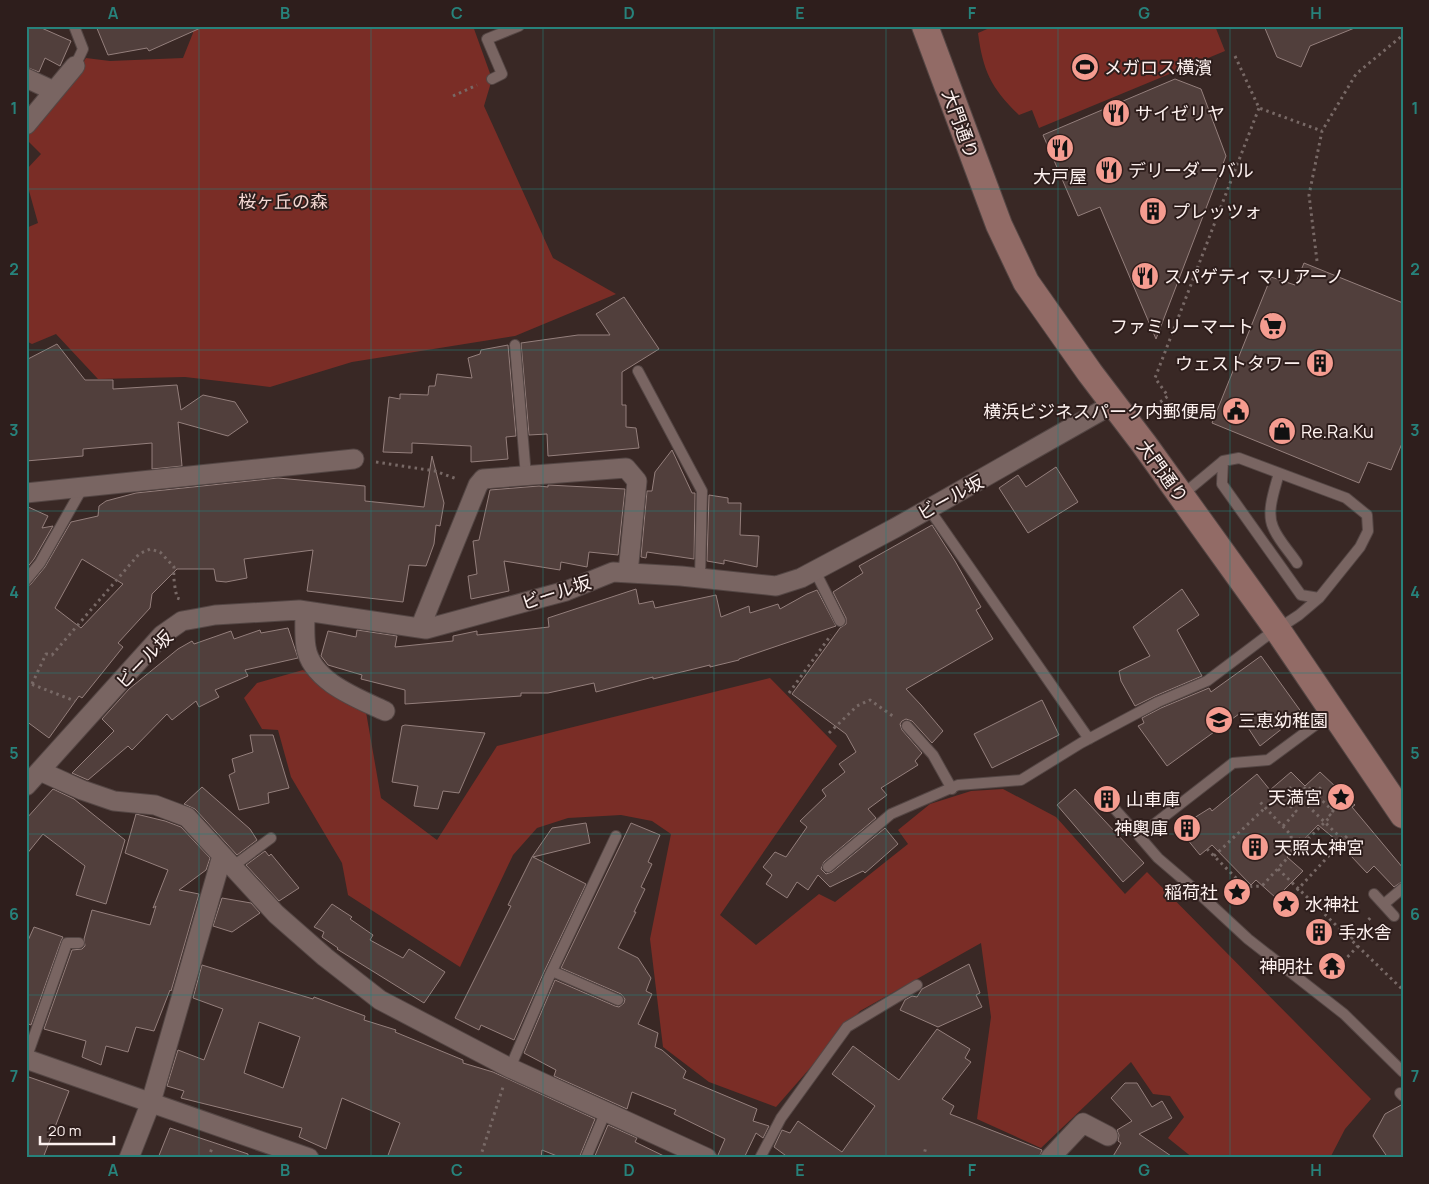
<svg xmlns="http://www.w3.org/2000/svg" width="1429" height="1184" viewBox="0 0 1429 1184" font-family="Manrope,'Noto Sans JP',sans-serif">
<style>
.green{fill:#7a2d26}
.building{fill:#513f3c;stroke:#947f7c;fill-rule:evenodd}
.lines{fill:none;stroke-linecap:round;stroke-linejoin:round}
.lane-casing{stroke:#544644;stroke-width:12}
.street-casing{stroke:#544644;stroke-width:21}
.secondary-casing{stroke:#544644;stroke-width:28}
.path{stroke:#786966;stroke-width:3;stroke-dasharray:2.5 4;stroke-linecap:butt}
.lane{stroke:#796562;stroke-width:10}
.street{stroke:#796562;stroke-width:19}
.secondary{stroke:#926b66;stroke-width:26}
.grid{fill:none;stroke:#27827b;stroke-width:1;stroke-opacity:0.55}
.labels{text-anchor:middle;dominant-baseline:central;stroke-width:4;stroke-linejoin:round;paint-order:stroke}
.poi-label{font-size:18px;fill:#fdf1ef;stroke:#2e1e1c;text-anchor:start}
.street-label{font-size:18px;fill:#fdf1ef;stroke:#2e1e1c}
.park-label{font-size:18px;fill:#f3d7d2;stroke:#2e1e1c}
.neatline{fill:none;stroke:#27827b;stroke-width:2}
.grid-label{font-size:16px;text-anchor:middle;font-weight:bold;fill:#27827b}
</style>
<rect width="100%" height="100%" fill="#392825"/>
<path class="green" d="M193 26H473L492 79 484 106 553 258 616 294 515 336 352 362 270 387 185 377 98 379 56 334 32 344 26 341V228L38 223 26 180V170L41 154 26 139V135L76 73 86 58 110 61 183 58 193 33Z
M994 26H1215L1225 51 1039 128 1032 110 1019 115C991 88 983 71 978 33Z
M303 670 366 712 381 798 437 840 497 746 770 678 837 746 720 915 756 945 819 894 835 902 908 844 898 830 930 804 971 791 1003 789 1056 817 1125 894 1147 872 1371 1099 1345 1129 1330 1158H1193L1168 1138 1184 1117 1170 1096 1153 1094 1131 1062 1041 1148 977 1119 991 1017 981 943 860 1011 776 1107 709 1082 663 1047 650 939 671 834 652 821 621 815 568 818 537 828 513 855 460 967 348 895 342 863 291 777 278 730 262 729 244 698 257 683Z"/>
<path class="building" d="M26 26H37L71 41 60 66 45 58 39 72 26 67Z
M96 26H205L149 51 147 48 108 55Z
M1264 26H1357V27L1310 46 1301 67 1277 57Z
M1175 79 1201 89 1226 156 1156 339 1100 207 1078 216 1043 135Z
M1304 263 1403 303V441L1391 470 1368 462 1359 483 1212 423 1271 277 1295 285Z
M624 297 659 349 622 372V405H626V427L636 428 639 448 548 456 547 434 529 435 521 343 578 335H610L596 314Z
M57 344 85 380H113V389L177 385 181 410 203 395 235 402 248 422 228 436 178 422 182 466 152 469V443L83 449V456L26 461V360Z
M508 345 516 436 506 437 508 459 471 462V446L412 443V453L383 452 389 397 400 399V394L428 395 429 386H435L437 374 472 378 468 358 480 354 481 350Z
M672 450 692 493H695L694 559 647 552 646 558 641 557 647 491H652L655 472Z
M432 456 444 503 440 526 436 525 434 544 426 566 409 565 403 602 307 591 313 550 244 559 247 578 226 582 216 581 214 569H177L152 594 150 608 118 643 123 647 82 698 79 696 49 738 26 721V587L31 584 45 567 71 522 98 516 99 506 106 501 136 493 278 478 365 486V501L424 507ZM82 559 123 584 81 628 55 608Z
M1056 467 1078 502 1028 533 999 488 1018 475 1026 487Z
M548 485 625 489 618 555 589 552 587 567 561 562 560 570 504 561 509 591 471 599 468 576 477 574 473 541 479 540 490 490 539 486 548 487Z
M709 495 728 498V503H741L740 535 759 536 757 567 724 560V564L707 561Z
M26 506 48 516 42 528 53 526 34 559 26 569Z
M932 525 955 561 981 607 976 610 993 639 906 689 921 705 943 731 932 743 912 721 906 719 902 721 900 724 902 730 922 753 915 761 918 765 881 788 887 795 868 809 876 818 824 862 821 869 826 874 832 872 885 828 898 844 865 873 863 871 830 887 818 875 808 890 797 882 787 898 766 884 772 875 763 867 775 852 786 857 807 827 800 821 826 796 822 790 845 772 839 764 856 752 846 734 792 694 840 628 846 624V618L833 592 863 573 859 566Z
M636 589 639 604 653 601 655 608 716 595 721 617 749 606 750 613 778 604 780 609 807 594 817 590 836 626 739 659V660L710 667V665L653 679V677L596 692 594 683 548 693H521V696L405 704V690L361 679 362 675 328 665 321 656 328 631 356 637 357 630 397 636 395 647 453 641V636L477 631V635L549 627 548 618Z
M1182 589 1199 615 1177 630 1202 676 1155 696 1135 706 1121 681 1119 671 1150 656 1133 627Z
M288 628 298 658 245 670 248 676 215 690 219 697 199 707 196 701 172 720 167 714 132 750 128 746 88 780 72 773 114 731 102 719 129 689 178 649 192 641 194 644 231 631 234 639 260 630 261 633Z
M1261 656 1302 713 1260 746 1239 714 1167 766 1138 726 1144 723 1142 718 1161 708 1209 688 1211 692Z
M1042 700 1059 735 992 768 974 734Z
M405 725 485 733 459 793 443 791 438 809 414 806 418 786 392 782 402 726Z
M250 735H273L289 788 268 793 269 803 239 810 229 775 235 772 232 759 253 752Z
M1291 772 1305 786 1320 772 1355 805 1352 807 1403 868V881L1394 887 1374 866 1367 873 1335 839 1318 825 1287 857 1303 871 1276 898 1256 880 1251 885 1212 845 1200 855 1178 828 1210 808 1212 811 1257 774 1270 790Z
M202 787 250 829 257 840 237 855 195 809 184 804Z
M53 789 74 799 125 840 106 904 76 895 85 866 43 834 26 855V819Z
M1075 789 1144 863 1123 882 1057 805Z
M136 814 165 821 181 827 210 858 206 870 179 890 199 894 171 991 170 990 154 1031 136 1027 128 1052 106 1046 101 1065 82 1057 86 1041 44 1029 72 950 82 949 85 946 84 939 92 910 150 925 156 906 153 908 168 870 125 853Z
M586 823 590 843 533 857 586 884 543 974 514 1040 481 1025 479 1030 455 1018 511 906 508 905 532 857 552 828Z
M631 823 660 835 648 862 652 864 641 887 645 889 634 912H636L618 948 638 958 651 978 646 991 652 994 638 1024 658 1033 655 1047 662 1050 686 1071 683 1078 757 1109 753 1121 769 1126 763 1138 756 1133 744 1158H718V1155L725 1139 674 1114 676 1110 632 1092 627 1109 554 1076 556 1070 524 1053 555 980 615 1006 619 1007 624 1003 625 999 621 994 561 968Z
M265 851 269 856 271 854 299 888 279 901 246 865Z
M222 898 251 903 260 913 232 932 213 926Z
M332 904 352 917 350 919 373 935 370 940 403 958 409 949 445 972 424 1003 337 949 338 948 322 937 324 932 314 927Z
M34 927 63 937 61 941 31 1025 26 1023V945Z
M969 964 980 993 976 995 982 1007 938 1027 900 1010 905 1000 912 996 917 997 922 989Z
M202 965 313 999 314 997 365 1016 364 1020 396 1030 395 1032 463 1060V1063L493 1072 595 1119 579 1158H562L542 1150 541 1158H387L400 1123 342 1098 326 1149 299 1137 302 1128 181 1098 184 1091 167 1086 178 1050 204 1060 223 1009 193 998ZM259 1022 300 1037 283 1088 244 1073Z
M937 1029 970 1049 965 1058 971 1062 942 1099 954 1106 950 1114 1042 1150 1039 1158H789L774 1147 782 1130 790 1133 798 1121 842 1152 875 1106 832 1074 853 1046 899 1080Z
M26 1076 69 1091 43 1158H26Z
M1125 1083H1137L1152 1107 1162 1101 1172 1118 1139 1134 1174 1158H1112L1121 1143 1118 1141 1119 1135 1117 1130 1132 1121 1111 1098Z
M1403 1104V1158H1388L1373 1136 1385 1114Z
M608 1125 637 1138 635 1142 668 1158H594Z
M170 1128 248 1154V1158H158Z"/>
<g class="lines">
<g class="lane-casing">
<path id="lane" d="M74 26 83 49 75 66
M492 79 502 74 487 39 519 26
M515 345 526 476
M638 371 702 491 700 578
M1223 461 1222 484 1301 595 1319 598
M1279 473C1275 489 1266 511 1273 527 1278 540 1290 552 1297 563
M929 509 1089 739
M815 571 840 621
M26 580 40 563 83 487
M907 726 933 755 952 789
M1112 806 1139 836 1233 763 1268 760 1333 712
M1139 836 1158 858 1193 888 1248 939 1344 1014 1403 1072
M232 867 271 838
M828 867 891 814 958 785 1021 780 1081 743 1158 702 1207 681 1264 638 1299 615 1319 598 1360 547 1368 531 1367 515 1346 498 1239 458 1223 461 1181 496
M1374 894 1394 916
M1384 904 1403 888
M552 971 618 1000
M26 1059 67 943H79
M510 1068 549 977 616 836
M1400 1093 1403 1096
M586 1158 606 1111
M760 1158 781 1118 847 1027 917 985"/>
</g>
<g class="street-casing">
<path id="street" d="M26 78 54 91
M26 125 75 66
M26 493 354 459
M305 611C305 622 304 635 306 647 311 681 357 698 385 711
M420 628 478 485 483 479 626 468 637 481 628 573
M40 771 82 790 114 801 155 805 187 817 276 914 325 957 380 1000 510 1068 707 1158
M26 786 162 635 182 621 199 618 215 615 299 610 426 629 566 591 613 572 681 576 776 586 801 578 895 528 1113 404
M26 1059 309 1158
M129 1158 151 1102 222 856
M1050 1158 1083 1123 1108 1136"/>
</g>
<g class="secondary-casing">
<path id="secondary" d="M925 26 999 225 1026 282 1090 373 1144 444 1277 629 1403 815"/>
</g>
<path class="path" d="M1235 56 1259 108 1322 131
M453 96 477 85
M1317 261 1309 195 1322 131 1356 74 1403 35
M1150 410 1168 396 1155 378 1259 108
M376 462 435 471 457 479
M26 682 75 701
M32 684 46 654 52 655 139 554 150 549 160 552 174 567C173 578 175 588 177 598L180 599
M789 693 831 635
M829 733 857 706 870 700 894 717
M1289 787 1299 798
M1315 794 1323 785
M1303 801 1343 840
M1331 809 1338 801
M1297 812 1289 805 1307 786 1333 811 1329 814 1331 816 1304 843 1297 837
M1283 826 1296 812
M1207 849 1245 887 1262 886 1292 853 1291 835 1260 802
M1214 856 1265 808
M1278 869 1403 990
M1239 891 1243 886
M1288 900 1347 836
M1322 928 1331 920
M1351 939 1371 917
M1334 971 1358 946
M208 1158 213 1146
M480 1158 503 1087
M923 1158 926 1147"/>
<use href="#lane" class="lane"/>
<use href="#street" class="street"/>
<use href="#secondary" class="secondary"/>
</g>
<path class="grid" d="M199 26V1158M371 26V1158M543 26V1158M714 26V1158M886 26V1158M1058 26V1158M1230 26V1158M26 189H1403M26 350H1403M26 511H1403M26 673H1403M26 834H1403M26 995H1403"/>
<defs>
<g id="stadium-disc" transform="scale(1.4375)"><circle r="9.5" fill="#f59c90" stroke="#2e1e1c"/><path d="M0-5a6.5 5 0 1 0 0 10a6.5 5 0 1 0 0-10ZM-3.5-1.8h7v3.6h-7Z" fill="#111"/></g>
<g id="restaurant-disc" transform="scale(1.4375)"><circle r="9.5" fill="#f59c90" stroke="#2e1e1c"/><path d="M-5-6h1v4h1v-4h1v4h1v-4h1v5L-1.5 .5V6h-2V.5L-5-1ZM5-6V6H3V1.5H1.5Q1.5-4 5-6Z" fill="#111"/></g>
<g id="building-disc" transform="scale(1.4375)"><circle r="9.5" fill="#f59c90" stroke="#2e1e1c"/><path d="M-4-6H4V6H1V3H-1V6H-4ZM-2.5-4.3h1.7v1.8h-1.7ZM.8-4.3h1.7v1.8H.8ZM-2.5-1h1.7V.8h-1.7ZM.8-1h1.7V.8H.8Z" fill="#111"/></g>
<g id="supermarket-disc" transform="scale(1.4375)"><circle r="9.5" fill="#f59c90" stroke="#2e1e1c"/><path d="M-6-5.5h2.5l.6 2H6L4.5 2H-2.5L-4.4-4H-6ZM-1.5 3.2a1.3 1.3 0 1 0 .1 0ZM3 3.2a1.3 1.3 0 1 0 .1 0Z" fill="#111"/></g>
<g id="civic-disc" transform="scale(1.4375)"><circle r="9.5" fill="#f59c90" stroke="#2e1e1c"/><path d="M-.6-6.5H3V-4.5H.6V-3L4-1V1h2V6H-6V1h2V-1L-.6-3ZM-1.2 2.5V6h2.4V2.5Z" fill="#111"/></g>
<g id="shop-disc" transform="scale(1.4375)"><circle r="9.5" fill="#f59c90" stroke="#2e1e1c"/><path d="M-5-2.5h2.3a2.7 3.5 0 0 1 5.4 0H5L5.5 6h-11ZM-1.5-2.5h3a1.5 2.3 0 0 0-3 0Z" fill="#111"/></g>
<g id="school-disc" transform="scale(1.4375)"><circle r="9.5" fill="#f59c90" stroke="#2e1e1c"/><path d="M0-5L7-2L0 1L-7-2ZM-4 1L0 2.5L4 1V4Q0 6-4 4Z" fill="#111"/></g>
<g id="sight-disc" transform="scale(1.4375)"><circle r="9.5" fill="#f59c90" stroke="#2e1e1c"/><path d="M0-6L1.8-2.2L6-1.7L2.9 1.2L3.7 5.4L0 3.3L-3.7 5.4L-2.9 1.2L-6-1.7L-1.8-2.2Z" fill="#111"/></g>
<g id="temple-disc" transform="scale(1.4375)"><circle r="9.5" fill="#f59c90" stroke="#2e1e1c"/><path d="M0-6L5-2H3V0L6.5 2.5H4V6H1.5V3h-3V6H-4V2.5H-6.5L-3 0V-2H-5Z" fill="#111"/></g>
</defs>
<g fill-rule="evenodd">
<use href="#stadium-disc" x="1085" y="67"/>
<use href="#restaurant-disc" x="1116" y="113"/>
<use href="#restaurant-disc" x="1060" y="148"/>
<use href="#restaurant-disc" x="1109" y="170"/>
<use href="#building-disc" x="1153" y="211"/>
<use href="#restaurant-disc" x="1145" y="276"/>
<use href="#supermarket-disc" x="1273" y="326"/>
<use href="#building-disc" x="1320" y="363"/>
<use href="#civic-disc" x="1236" y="411"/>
<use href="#shop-disc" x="1282" y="431"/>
<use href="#school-disc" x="1219" y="720"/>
<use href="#sight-disc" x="1341" y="797"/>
<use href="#building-disc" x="1107" y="799"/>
<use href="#building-disc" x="1187" y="828"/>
<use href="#building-disc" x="1255" y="847"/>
<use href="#sight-disc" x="1237" y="892"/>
<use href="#sight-disc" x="1286" y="904"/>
<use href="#building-disc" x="1319" y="932"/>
<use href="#temple-disc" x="1332" y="966"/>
</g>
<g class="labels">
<g class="poi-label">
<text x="1104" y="67">メガロス横濱</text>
<text x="1135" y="113">サイゼリヤ</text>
<text x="1128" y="170">デリーダーバル</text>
<text x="1060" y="176" text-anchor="middle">大戸屋</text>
<text x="1172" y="211">プレッツォ</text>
<text x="1164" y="276">スパゲティ マリアーノ</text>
<text x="1254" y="326" text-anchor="end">ファミリーマート</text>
<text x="1301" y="363" text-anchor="end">ウェストタワー</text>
<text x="1217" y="411" text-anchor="end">横浜ビジネスパーク内郵便局</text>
<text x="1301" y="431">Re.Ra.Ku</text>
<text x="1238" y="720">三恵幼稚園</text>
<text x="1322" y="797" text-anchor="end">天満宮</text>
<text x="1126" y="799">山車庫</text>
<text x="1168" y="828" text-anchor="end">神輿庫</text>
<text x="1274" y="847">天照太神宮</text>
<text x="1218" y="892" text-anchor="end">稲荷社</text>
<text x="1305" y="904">水神社</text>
<text x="1338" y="932">手水舎</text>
<text x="1313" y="966" text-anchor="end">神明社</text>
</g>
<g class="street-label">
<text transform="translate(961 124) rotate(70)">大門通り</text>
<text transform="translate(1163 471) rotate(54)">大門通り</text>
<text transform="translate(950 497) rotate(-29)">ビール坂</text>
<text transform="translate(556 592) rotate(-18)">ビール坂</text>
<text transform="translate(144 659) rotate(-46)">ビール坂</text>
</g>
<g class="park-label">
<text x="283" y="201">桜ヶ丘の森</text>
</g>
</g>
<rect width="1429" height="1184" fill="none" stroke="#2e1e1c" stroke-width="55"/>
<path d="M40 1136v8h74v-8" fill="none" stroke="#fdf1ef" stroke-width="2.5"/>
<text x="48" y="1136" font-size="15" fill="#fdf1ef" stroke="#2e1e1c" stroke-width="4" paint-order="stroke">20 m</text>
<rect x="28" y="28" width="1374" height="1128" class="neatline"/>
<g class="grid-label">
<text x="113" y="19">A</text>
<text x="285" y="19">B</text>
<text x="457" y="19">C</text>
<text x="629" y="19">D</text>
<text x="800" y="19">E</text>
<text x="972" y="19">F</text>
<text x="1144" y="19">G</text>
<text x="1316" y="19">H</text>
<text x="14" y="114">1</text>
<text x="1415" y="114">1</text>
<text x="14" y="275">2</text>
<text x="1415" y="275">2</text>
<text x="14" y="436">3</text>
<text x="1415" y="436">3</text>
<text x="14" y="598">4</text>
<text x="1415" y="598">4</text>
<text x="14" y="759">5</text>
<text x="1415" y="759">5</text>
<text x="14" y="920">6</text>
<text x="1415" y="920">6</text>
<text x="14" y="1082">7</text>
<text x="1415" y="1082">7</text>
<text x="113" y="1176">A</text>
<text x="285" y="1176">B</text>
<text x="457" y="1176">C</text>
<text x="629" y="1176">D</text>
<text x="800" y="1176">E</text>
<text x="972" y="1176">F</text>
<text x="1144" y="1176">G</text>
<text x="1316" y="1176">H</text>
</g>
</svg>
